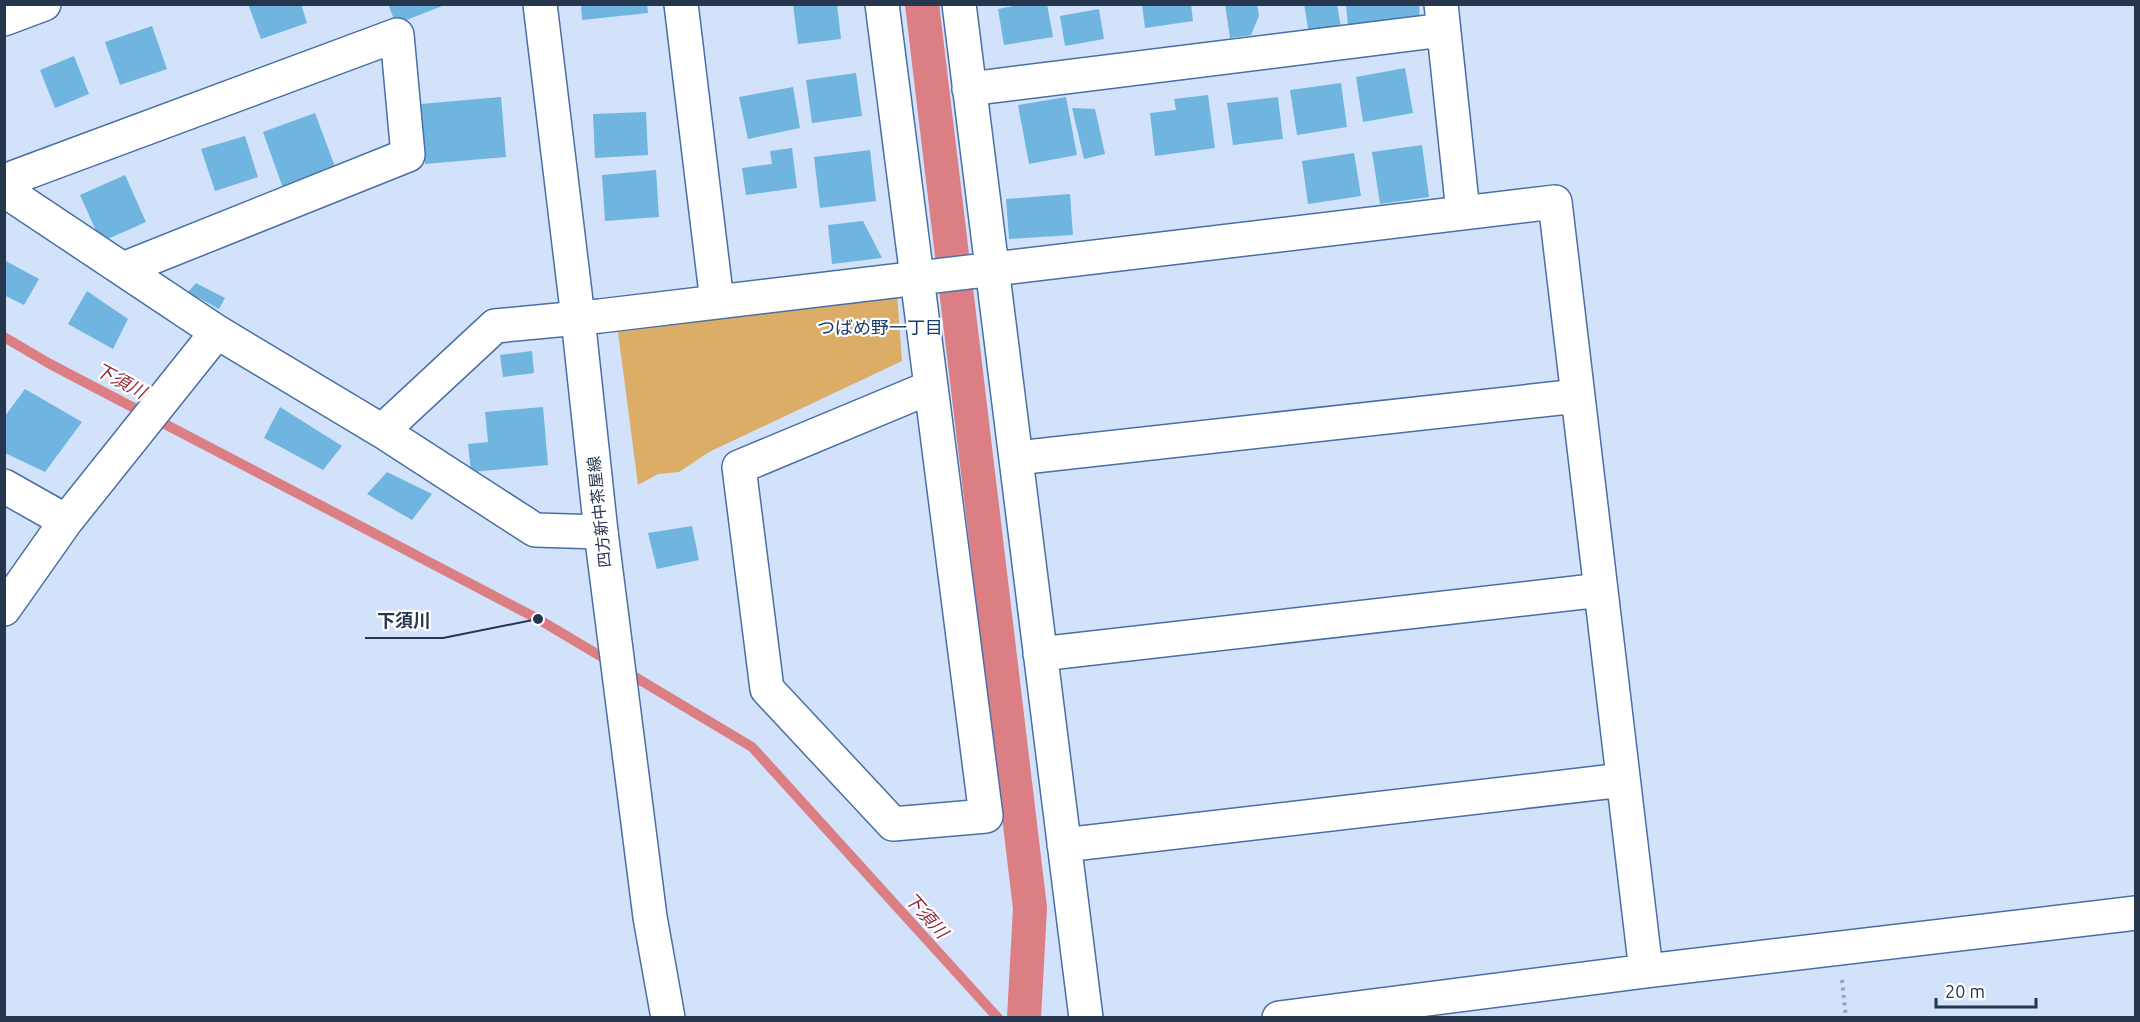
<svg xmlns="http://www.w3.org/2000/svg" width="2140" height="1022" viewBox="0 0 2140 1022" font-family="Ubuntu,'Noto Sans JP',sans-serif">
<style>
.green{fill:#dbad67}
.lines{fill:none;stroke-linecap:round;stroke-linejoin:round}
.stream{stroke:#dc7f85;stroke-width:10}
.canal{stroke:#dc7f85;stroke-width:34}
.building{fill:#6fb5df}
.minor-casing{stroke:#496fa4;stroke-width:36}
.secondary-casing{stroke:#496fa4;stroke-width:36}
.path{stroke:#93a4bc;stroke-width:4;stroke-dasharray:3 4.5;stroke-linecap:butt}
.minor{stroke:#fff;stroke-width:33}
.secondary{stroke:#fff;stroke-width:33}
.labels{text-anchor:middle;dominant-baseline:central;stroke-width:4.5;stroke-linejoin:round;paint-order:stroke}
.street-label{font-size:16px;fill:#25364d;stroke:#fff}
.neighbourhood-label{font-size:18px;fill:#193e6e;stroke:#fff}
.water-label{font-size:18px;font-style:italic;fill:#932437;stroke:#fff}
.leader{fill:none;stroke:#25364d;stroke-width:2}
.callout-dot{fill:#25364d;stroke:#fff;stroke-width:2}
.callout-label{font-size:18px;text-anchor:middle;font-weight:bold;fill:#25364d;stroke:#fff;stroke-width:4.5;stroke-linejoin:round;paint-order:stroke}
</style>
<rect width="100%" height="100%" fill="#d1e2fa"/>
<path class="green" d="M897 294 902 361 709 452 679 472 658 474 638 485 618 332Z"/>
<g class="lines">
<path class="stream" d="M4 337 50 364 538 619 612 663
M625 671 752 747 998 1018"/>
<path class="canal" d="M922 4 1030 908 1024 1018"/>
</g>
<path class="building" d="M248 4H301L307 23 261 39Z
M388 4H445V5L396 24Z
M581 4H647L648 13 582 20Z
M793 4H837L841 39 798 44Z
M1023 4H1047L1053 37 1004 45 998 9Z
M1142 4H1191L1193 21 1145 28Z
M1225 4H1257L1259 16 1251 35 1230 38Z
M1304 4H1337L1341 28 1309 34Z
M1346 4H1419L1420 20 1348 27Z
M1099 9 1104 39 1065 46 1060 16Z
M152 26 167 69 120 85 105 42Z
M74 56 89 94 55 108 40 70Z
M1405 68 1413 113 1363 122 1356 77Z
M856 73 862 116 812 123 806 80Z
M1341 83 1347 127 1297 135 1290 90Z
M793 87 800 128 748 139 739 97Z
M1208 95 1215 148 1155 156 1150 113 1176 110 1174 99Z
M501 97 506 157 425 164 420 104Z
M1066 97 1077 155 1029 164 1018 105Z
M1278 97 1283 139 1233 145 1227 103Z
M1072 108 1095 109 1105 154 1084 159Z
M646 112 648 155 595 158 593 114Z
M315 113 337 172 284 191 263 132Z
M245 136 258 177 215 191 201 149Z
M1422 145 1429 197 1380 204 1372 152Z
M792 148 797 188 746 195 742 168 772 164 770 151Z
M870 150 876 201 820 208 814 157Z
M1354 153 1361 196 1308 204 1302 161Z
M656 170 659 217 605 221 602 175Z
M125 175 146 222 101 242 80 195Z
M1070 194 1073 235 1009 239 1006 199Z
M863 221 882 258 832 264 828 225Z
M4 260 39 279 24 305 4 295Z
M196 283 225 298 219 309 188 292Z
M87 291 128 319 113 349 68 324Z
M532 351 534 373 503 377 500 355Z
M25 389 82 422 45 472 5 453V416Z
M280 407 342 446 323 470 264 438Z
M543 407 548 465 471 472 468 444 488 442 485 412Z
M387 472 432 494 412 520 367 494Z
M692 526 699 560 657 569 648 533Z"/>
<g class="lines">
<g class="minor-casing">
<path id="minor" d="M681 4 717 302
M882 4 986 816 893 824 767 689 739 467 931 387
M959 4 1086 1018
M1441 4 1463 212
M969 89 1443 30
M4 181 397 35 408 155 123 269
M4 190 217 332 382 431 535 530 601 532
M382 431 495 326 600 316 1555 202 1646 971
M1016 458 1578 396
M4 486 66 521
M4 609 66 521 217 332
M1040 654 1601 590
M1064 845 1623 780
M1279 1018 1646 971 2136 913"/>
</g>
<g class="secondary-casing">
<path id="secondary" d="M540 4 578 318 601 532 650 917 668 1018
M4 19 44 4"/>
</g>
<path class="path" d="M1842 980 1846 1018"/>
<use href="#minor" class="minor"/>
<use href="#secondary" class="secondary"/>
</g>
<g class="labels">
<g class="street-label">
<text transform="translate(599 512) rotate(-96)">四方新中茶屋線</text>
</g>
<g class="neighbourhood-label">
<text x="880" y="327">つばめ野一丁目</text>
</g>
<g class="water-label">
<text transform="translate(121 380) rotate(28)">下須川</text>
<text transform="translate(927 915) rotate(48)">下須川</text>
</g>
</g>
<path class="leader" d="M538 619L443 638H365"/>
<circle class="callout-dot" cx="538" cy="619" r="6"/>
<g class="callout-label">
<text x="404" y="627">下須川</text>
</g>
<rect width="2140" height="1022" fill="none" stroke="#25364d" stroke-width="12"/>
<path d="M1936 998v9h100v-9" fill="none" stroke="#25364d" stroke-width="3"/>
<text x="1945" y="998" font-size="18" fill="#25364d" stroke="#ffffff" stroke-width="4.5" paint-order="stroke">20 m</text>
</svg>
